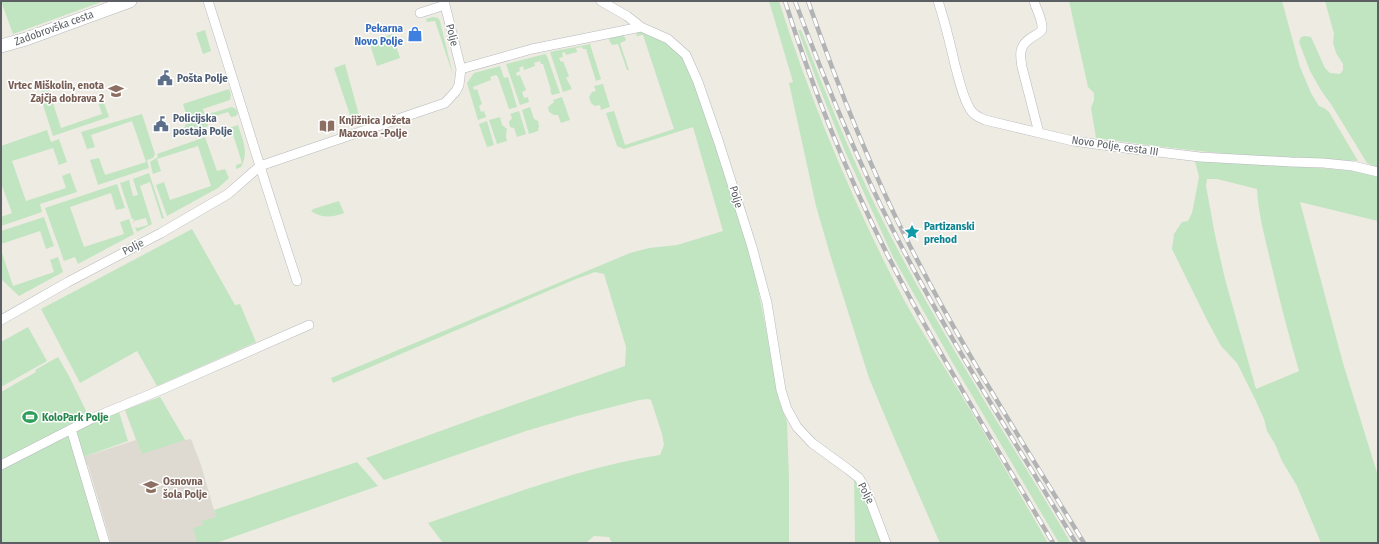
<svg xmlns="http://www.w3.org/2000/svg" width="1379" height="544" viewBox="0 0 1379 544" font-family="'Fira Sans Condensed',sans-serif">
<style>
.education{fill:#dedad1}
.green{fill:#c1e5c0;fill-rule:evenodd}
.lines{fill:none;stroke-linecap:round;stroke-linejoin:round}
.street-casing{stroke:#b6b9bd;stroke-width:10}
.secondary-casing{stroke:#b5b8bd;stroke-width:14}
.street{stroke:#fff;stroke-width:9}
.secondary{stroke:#fff;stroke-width:13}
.rail-casing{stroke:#b2b3b4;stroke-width:4.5}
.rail{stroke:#fff;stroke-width:3;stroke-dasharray:9;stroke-linecap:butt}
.labels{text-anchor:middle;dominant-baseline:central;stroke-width:3;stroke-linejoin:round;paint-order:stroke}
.street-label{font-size:11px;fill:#5b5f64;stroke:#fff}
.shop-label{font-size:11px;font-weight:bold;fill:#366cbe;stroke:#fff;text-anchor:end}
.service-label{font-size:11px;font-weight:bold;fill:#4e5e75;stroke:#fff;text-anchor:start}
.education-label{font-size:11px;font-weight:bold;fill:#785e54;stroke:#fff;text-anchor:start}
.culture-label{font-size:11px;font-weight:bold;fill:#0d838f;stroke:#fff;text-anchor:start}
.leisure-label{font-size:11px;font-weight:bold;fill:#27864d;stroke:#fff;text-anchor:start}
</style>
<rect width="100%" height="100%" fill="#eeebe3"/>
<path class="education" d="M160 397 185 440 191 439 201 465 216 517 197 542 194 543H111L88 465H86L83 457 136 440 125 410Z"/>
<path class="green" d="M1 1H104L13 34Z
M769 1H779C808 93 845 183 888 269 908 310 933 349 957 388 988 439 1018 491 1048 543H941L939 541 892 433 869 378 832 261 816 206 789 83 793 82Z
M1069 1H1282L1300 67 1311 93 1319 106 1324 108 1329 112 1358 161 1317 159 1296 157 1290 159C1225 155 1161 147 1096 138L1091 108 1094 100V93L1088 87Z
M1325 1H1378V168L1367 163 1331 104 1322 92 1310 71 1299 42 1301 37 1305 36 1311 37 1325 68 1330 73 1340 74 1343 70V64L1336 53 1333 43 1334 34Z
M433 17 438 18 440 21 453 75 435 21 427 22 426 19Z
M205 30 211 51 203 54 196 33Z
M798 30H801C825 91 849 152 878 211 934 324 1006 434 1071 543H1059L951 360 893 257 844 149 818 84Z
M642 32 666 43 683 58 696 85 736 206 755 274 766 329 778 398 787 422 789 478V543H612L609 537 594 536 586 543H443L428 523C505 497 581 467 660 455L664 445 662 434 651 400 648 399 639 400 577 416 526 431 384 480 366 458 479 417 625 366 626 347 604 274 595 272 576 279 333 383 331 378 630 253 649 248 677 245 723 231 693 127 624 149 617 146 606 113 614 111 625 145 674 129 643 35 636 36 637 33Z
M392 34 400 58 377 66 369 42Z
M623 35 626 39 625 41 620 43 629 70H627L618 44 612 45 609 40 611 37Z
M590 44 601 79 596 81 586 49H583L582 47 576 48 577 52 566 55 565 52 562 53 563 57 559 58 561 62 563 61 569 76 566 78 572 89 563 92 550 52Z
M545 54 547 56 560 93 552 95 550 91 551 90 543 64H541L540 61 534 63 535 66 524 70 523 66 519 68 520 71 516 73 517 76 520 75 526 90 522 92 524 98 528 97 529 102 520 105 506 64Z
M345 64 360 119 352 121 334 68Z
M500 66 504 78 508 77 517 107 509 109 498 77 496 75 490 77 491 80 473 87 474 90 477 89 482 104 479 106 481 112 484 111 486 117 478 120 467 83 474 73Z
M603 84 610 107 601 110 600 105 595 106 591 103 589 97 592 92 596 91 594 86Z
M48 87 61 128 102 114 98 102 103 100 109 117 53 136 42 102 45 101 41 90Z
M229 89 231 94 230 100 203 109 205 115 232 107 236 109 238 113 236 116 231 117 228 112 206 119 208 126 185 135 182 137 181 134 188 120 183 104Z
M562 97 570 120 561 123 558 115H554L549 112 548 107 554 102 553 100Z
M530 107 534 119 538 121 539 126 538 131 529 134 522 110Z
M519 111 526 134 517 137 514 128 510 127 509 122 512 118 510 114Z
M142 114 155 154 153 158 147 160 149 168 98 185 90 160 99 158 105 175 146 162 132 121 91 135 95 147 87 149 81 132Z
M500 117 502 125 507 129 506 136 507 141 497 144 489 120Z
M487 121 494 145 487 147 479 124Z
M238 125C243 140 249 153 241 167L236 169V165L242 163 231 128 208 136V135Z
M47 130 51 142 59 139 67 162 59 165 53 148 12 161 26 201 66 188 62 176 70 173 77 192 40 204 42 212 1 226V217L12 213 1 183V146Z
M205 137 217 171 225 169 229 178 218 188 167 216 156 185 164 182 170 200 211 186 198 146 157 159 161 171 153 174 150 162 158 157 157 154Z
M1195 161 1319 168 1353 171 1378 176V221L1300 202 1343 363 1378 476V543H1321L1297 486 1282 461 1275 444 1267 431 1264 419 1255 399 1237 363 1221 346 1207 320 1172 249 1174 234 1182 222 1188 221 1192 213 1199 177ZM1217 179 1257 189C1258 211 1264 234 1269 255 1278 294 1288 333 1299 371L1256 389 1225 279 1215 235 1206 186 1207 179Z
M149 173 164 218 162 219 150 182 140 186 152 224 137 232 135 227 137 228 148 225 146 218 134 221V224L133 221 134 220V219H132L120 183 129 180 133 196 138 195 133 179Z
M117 184 125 208 116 210 111 193 70 207 84 247 124 234 120 222 129 219 134 234 78 264 75 257 64 261 45 208Z
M339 201 344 213C332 218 321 218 311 211L313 209Z
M44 217 54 246 46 249 40 231 1 244V231Z
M192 229 235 305 240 304 256 342 157 386 137 351 80 383 41 309Z
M1 250 13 286 54 272 50 260 58 257 63 272 19 296 1 279Z
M28 327 47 361 1 387V342Z
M58 357 69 376 89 417 1 460V392L36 372 35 370Z
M160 397 185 440 142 454 125 410Z
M119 412 128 441 83 457 74 430Z
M65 435H69L101 543H1V468Z
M357 462 378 486 216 543H194L197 542 193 528 203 525 202 521 216 517 214 510Z
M854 479 863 493 881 543H855Z"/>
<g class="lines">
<g class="street-casing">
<path id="street" d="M208 1C238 94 266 188 297 281
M601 1 627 16 641 27 668 39 686 55 698 82 719 143 752 247 767 303 781 390 787 409 797 427 812 443 849 470 859 478 864 487 871 503 886 543
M938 1C945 22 950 43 955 65 959 79 962 96 970 109 973 115 979 117 985 120L1073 141 1125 148 1200 157 1291 162 1323 163 1353 166 1378 172
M1034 1C1036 9 1043 20 1042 29 1041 35 1024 37 1021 51 1020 56 1021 61 1022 67L1039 133
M420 13 445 5
M461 69 532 49 641 27
M1 320 68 282 161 233 228 194 260 166 445 103 456 91 459 85 461 69 444 1
M71 429 105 543
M1 465 93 418 163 389 309 325"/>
</g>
<g class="secondary-casing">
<path id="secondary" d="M1 46 26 39 130 1"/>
</g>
<use href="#street" class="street"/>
<use href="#secondary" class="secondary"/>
<g class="rail-casing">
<path id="rail" d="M785 1C817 103 858 202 909 296 954 380 1005 461 1053 543
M795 1C824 79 855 156 893 230 948 338 1014 440 1076 543
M808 1C837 84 869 166 909 244 961 347 1024 444 1084 543"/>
</g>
<use href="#rail" class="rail"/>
</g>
<defs>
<g id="shop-bare" transform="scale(1.2)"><path d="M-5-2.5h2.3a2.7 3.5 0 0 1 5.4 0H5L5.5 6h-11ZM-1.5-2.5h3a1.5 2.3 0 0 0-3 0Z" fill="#3f7fe0" stroke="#fff" stroke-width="2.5" paint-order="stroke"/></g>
<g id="civic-bare" transform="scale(1.2)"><path d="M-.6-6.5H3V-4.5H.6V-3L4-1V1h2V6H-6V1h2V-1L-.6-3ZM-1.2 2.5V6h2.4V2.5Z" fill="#5c6f8a" stroke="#fff" stroke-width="2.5" paint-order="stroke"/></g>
<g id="school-bare" transform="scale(1.2)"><path d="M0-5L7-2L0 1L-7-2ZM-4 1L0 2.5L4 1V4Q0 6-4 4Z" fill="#8d6e63" stroke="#fff" stroke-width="2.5" paint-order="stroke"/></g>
<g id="library-bare" transform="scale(1.2)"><path d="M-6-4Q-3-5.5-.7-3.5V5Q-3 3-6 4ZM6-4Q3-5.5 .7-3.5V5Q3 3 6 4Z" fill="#8d6e63" stroke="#fff" stroke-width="2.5" paint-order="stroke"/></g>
<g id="sight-bare" transform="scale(1.2)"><path d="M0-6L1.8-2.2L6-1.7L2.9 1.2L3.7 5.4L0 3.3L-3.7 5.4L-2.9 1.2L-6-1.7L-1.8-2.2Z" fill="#0f9aa8" stroke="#fff" stroke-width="2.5" paint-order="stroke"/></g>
<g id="stadium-bare" transform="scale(1.2)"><path d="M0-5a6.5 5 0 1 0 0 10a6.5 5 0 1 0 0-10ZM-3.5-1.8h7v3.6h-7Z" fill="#2e9e5b" stroke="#fff" stroke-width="2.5" paint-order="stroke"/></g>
</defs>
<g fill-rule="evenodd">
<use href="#shop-bare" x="415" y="34"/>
<use href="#civic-bare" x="165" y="78"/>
<use href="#school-bare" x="116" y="91"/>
<use href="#civic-bare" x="161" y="124"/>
<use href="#library-bare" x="327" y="126"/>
<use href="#sight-bare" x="912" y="232"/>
<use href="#stadium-bare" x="30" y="417"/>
<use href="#school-bare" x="151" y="487"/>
</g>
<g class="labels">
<g class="street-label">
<text transform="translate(54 28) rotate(-20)">Zadobrovška cesta</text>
<text transform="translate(452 35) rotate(76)">Polje</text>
<text transform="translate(1115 146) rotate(8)">Novo Polje, cesta III</text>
<text transform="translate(736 197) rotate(73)">Polje</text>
<text transform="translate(133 247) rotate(-27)">Polje</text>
<text transform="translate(866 493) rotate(63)">Polje</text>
</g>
<g class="shop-label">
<text x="403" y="28">Pekarna<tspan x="403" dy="13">Novo Polje</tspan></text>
</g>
<g class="service-label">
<text x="177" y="78">Pošta Polje</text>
<text x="173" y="118">Policijska<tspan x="173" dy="13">postaja Polje</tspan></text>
</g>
<g class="education-label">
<text x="104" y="85" text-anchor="end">Vrtec Miškolin, enota<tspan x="104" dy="13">Zajčja dobrava 2</tspan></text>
<text x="339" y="120">Knjižnica Jožeta<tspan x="339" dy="13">Mazovca -Polje</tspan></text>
<text x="163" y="481">Osnovna<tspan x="163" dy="13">šola Polje</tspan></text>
</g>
<g class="culture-label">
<text x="924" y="226">Partizanski<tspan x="924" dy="13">prehod</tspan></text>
</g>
<g class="leisure-label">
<text x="42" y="417">KoloPark Polje</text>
</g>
</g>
<rect width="1379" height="544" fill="none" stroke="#5b5f64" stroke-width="4"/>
</svg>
